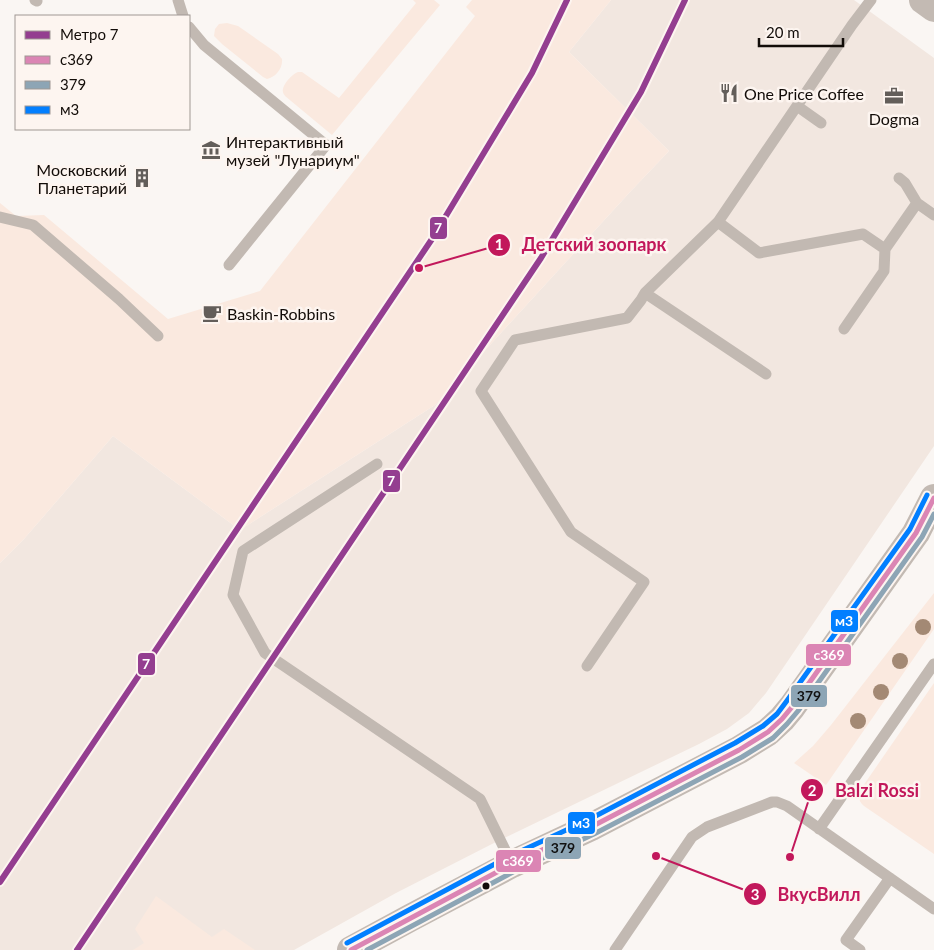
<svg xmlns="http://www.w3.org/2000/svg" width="934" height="950" viewBox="0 0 934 950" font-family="Lato,sans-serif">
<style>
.built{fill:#f2e7e0}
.green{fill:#fae9df}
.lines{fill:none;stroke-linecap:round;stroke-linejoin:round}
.lane{stroke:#c2b9b2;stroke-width:11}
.primary{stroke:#c3bab3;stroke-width:28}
.bus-1-casing{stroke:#fdf5f0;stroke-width:9}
.bus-2-casing{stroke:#fdf5f0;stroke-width:9}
.bus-3-casing{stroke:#fdf5f0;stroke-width:9}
.bus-1{stroke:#db85b4;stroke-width:5}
.bus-2{stroke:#8da5b5;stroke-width:5}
.bus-3{stroke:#027fff;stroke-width:5}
.metro-1-casing{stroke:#fdf5f0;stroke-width:10}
.metro-1{stroke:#943e90;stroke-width:6}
.tree{fill:#a38974}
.bus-dot{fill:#120c08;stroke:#fdf5f0;stroke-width:2}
.labels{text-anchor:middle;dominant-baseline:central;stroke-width:5;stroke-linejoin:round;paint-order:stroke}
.poi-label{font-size:16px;fill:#120c08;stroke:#fdf5f0;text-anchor:start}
.leader{fill:none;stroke:#c2185b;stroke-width:2}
.callout-dot{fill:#c2185b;stroke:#fdf5f0;stroke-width:2}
.mark-label{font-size:15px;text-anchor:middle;font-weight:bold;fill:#fff}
.callout-label{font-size:18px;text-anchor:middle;font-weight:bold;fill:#c2185b;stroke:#fdf5f0;stroke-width:5;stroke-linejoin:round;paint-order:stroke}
.line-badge{stroke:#fdf5f0;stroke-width:2}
.badge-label{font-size:14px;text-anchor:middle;font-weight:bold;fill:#fff}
.pale-badge-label{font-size:14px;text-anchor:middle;font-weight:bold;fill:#111}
</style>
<rect width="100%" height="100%" fill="#faf6f3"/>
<path class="built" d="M611 0H854L934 58V446L766 693 749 713 727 729 699 744 492 844 396 893 294 950H0V563L24 539 113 436 240 530 435 405 630 192 669 151 569 52Z"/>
<path class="green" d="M413 0H434L440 5 332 135 285 96C285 95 283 94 283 92 281 86 292 74 298 72 299 72 301 72 302 72L339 98 416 3Z
M472 0H611L569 52 669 151 630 192 435 405 240 530 113 436 24 539 0 563V203L16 216 44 215 168 319 260 291 475 16 466 7Z
M227 23 238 26 278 54 282 59C283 68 276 77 267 79L263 77 222 44 214 36 215 29 219 24Z
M934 593V629L826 785 794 763 813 746 831 725Z
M934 683V854L864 806C857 800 858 793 863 786Z
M156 896 212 937 224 929 255 950H133L144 943 135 929Z"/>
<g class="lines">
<path class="lane" d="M35 0 37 1
M178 0 183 16
M189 27 204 45 326 145 229 265
M797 106 821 123
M899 178 905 183 917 203 934 215
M0 217 33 225 119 299 158 336
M718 222 759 253 863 234 885 249
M844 329 884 271 885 249 917 203
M766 374 645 293 718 222 852 25 871 0
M377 464 243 551 233 595 265 653 480 799 512 864
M587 666 644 582 571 532 481 391 515 340 627 318 641 300 645 293
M819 829 934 664
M615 950 692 837 707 827 772 802H777L787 806 934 909
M860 950 846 940 890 878"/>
<path class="primary" d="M923 0 934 8
M351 950 410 918 512 864 591 827 739 750 768 732 782 719 792 707 916 533 934 498"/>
<g class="bus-1-casing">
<path id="bus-1" d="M351 950 512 864 591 827 739 750 768 732 782 719 792 707 916 533 934 498"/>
</g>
<g class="bus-2-casing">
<path id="bus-2" d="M367 950 515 871 594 834 742 757 773 738 787 724 798 711 922 537 934 514"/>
</g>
<g class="bus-3-casing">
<path id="bus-3" d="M347 943 508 857 588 820 735 743 763 726 777 714 786 702 910 529 927 495"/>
</g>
<use href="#bus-1" class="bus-1"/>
<use href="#bus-2" class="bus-2"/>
<use href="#bus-3" class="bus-3"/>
<g class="metro-1-casing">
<path id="metro-1" d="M0 882 432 239 532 73 567 0
M77 950 541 258 641 92 685 0"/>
</g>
<use href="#metro-1" class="metro-1"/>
</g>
<g class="tree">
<circle cx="923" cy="627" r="8"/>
<circle cx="900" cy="661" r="8"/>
<circle cx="881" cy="692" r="8"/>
<circle cx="858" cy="721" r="8"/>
</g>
<defs>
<g id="restaurant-bare" transform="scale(1.5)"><path d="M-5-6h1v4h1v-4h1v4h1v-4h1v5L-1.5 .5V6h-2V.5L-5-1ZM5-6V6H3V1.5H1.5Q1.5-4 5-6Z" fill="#635e5a" stroke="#fdf5f0" stroke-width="2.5" paint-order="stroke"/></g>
<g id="office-bare" transform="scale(1.5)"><path d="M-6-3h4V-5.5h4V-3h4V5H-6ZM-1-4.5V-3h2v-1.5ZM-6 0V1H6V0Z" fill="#635e5a" stroke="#fdf5f0" stroke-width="2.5" paint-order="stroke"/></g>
<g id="museum-bare" transform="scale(1.5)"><path d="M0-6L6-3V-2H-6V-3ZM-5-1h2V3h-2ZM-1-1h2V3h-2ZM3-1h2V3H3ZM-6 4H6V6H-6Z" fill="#635e5a" stroke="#fdf5f0" stroke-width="2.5" paint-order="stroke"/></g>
<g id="building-bare" transform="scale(1.5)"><path d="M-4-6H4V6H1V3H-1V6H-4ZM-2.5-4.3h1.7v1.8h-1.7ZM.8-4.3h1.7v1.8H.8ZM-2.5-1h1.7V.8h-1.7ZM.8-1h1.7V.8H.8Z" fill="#635e5a" stroke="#fdf5f0" stroke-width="2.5" paint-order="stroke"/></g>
<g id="cafe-bare" transform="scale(1.5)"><path d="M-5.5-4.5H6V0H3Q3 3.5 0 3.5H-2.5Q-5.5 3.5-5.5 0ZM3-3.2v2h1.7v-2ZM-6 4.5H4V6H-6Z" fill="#635e5a" stroke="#fdf5f0" stroke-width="2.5" paint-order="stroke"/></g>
</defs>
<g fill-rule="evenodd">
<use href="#restaurant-bare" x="729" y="93"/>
<use href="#office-bare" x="894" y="96"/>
<use href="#museum-bare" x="211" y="150"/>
<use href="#building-bare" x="142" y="178"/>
<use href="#cafe-bare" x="212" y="313"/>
</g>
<circle class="bus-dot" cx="486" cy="886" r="4.5"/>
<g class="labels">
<g class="poi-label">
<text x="744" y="93">One Price Coffee</text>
<text x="894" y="118" text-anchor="middle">Dogma</text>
<text x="226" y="141">Интерактивный<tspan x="226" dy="18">музей "Лунариум"</tspan></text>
<text x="127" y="169" text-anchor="end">Московский<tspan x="127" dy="18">Планетарий</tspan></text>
<text x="227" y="313">Baskin-Robbins</text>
</g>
</g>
<path class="leader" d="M419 268L499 245M790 857L812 790M656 856L755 894"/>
<g class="callout-dot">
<circle cx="419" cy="268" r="5"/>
<circle cx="790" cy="857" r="5"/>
<circle cx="656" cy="856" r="5"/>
<circle cx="499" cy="245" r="12"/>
<circle cx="812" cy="790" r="12"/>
<circle cx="755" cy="894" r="12"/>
</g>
<g class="mark-label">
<text x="499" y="250">1</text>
<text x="812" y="796">2</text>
<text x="755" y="900">3</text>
</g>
<g class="callout-label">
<text x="594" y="251">Детский зоопарк</text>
<text x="877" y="797">Balzi Rossi</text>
<text x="819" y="901">ВкусВилл</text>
</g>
<g class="line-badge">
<rect x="429" y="216" width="19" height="24" rx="5" fill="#943e90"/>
<rect x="382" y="469" width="19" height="24" rx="5" fill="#943e90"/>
<rect x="830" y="609" width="29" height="24" rx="5" fill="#027fff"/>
<rect x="805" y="643" width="47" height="24" rx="5" fill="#db85b4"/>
<rect x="137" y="652" width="19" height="24" rx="5" fill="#943e90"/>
<rect x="790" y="684" width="38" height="24" rx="5" fill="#8da5b5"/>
<rect x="567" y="811" width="29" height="24" rx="5" fill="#027fff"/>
<rect x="544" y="836" width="38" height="24" rx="5" fill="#8da5b5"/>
<rect x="495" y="849" width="47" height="24" rx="5" fill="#db85b4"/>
</g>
<g class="badge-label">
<text x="438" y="233">7</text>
<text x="391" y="486">7</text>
<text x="844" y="626">м3</text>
<text x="829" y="660">с369</text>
<text x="146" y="669">7</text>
<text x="581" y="828">м3</text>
<text x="518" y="866">с369</text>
</g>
<g class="pale-badge-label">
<text x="809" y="701">379</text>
<text x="563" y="853">379</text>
</g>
<rect x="15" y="15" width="175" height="115" fill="#fdf5f0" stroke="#9f9893"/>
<rect x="25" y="31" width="25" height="8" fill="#943e90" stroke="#9f9893"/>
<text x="60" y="40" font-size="15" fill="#120c08">Метро 7</text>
<rect x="25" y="56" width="25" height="8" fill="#db85b4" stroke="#9f9893"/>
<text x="60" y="65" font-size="15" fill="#120c08">с369</text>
<rect x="25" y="81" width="25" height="8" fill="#8da5b5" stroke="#9f9893"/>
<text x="60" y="90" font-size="15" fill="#120c08">379</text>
<rect x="25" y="106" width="25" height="8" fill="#027fff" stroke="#9f9893"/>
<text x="60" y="115" font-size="15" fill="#120c08">м3</text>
<path d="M759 38v8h84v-8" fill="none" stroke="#120c08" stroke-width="2.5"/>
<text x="766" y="38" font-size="15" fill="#120c08" stroke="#fdf5f0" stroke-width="4" paint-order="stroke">20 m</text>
</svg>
